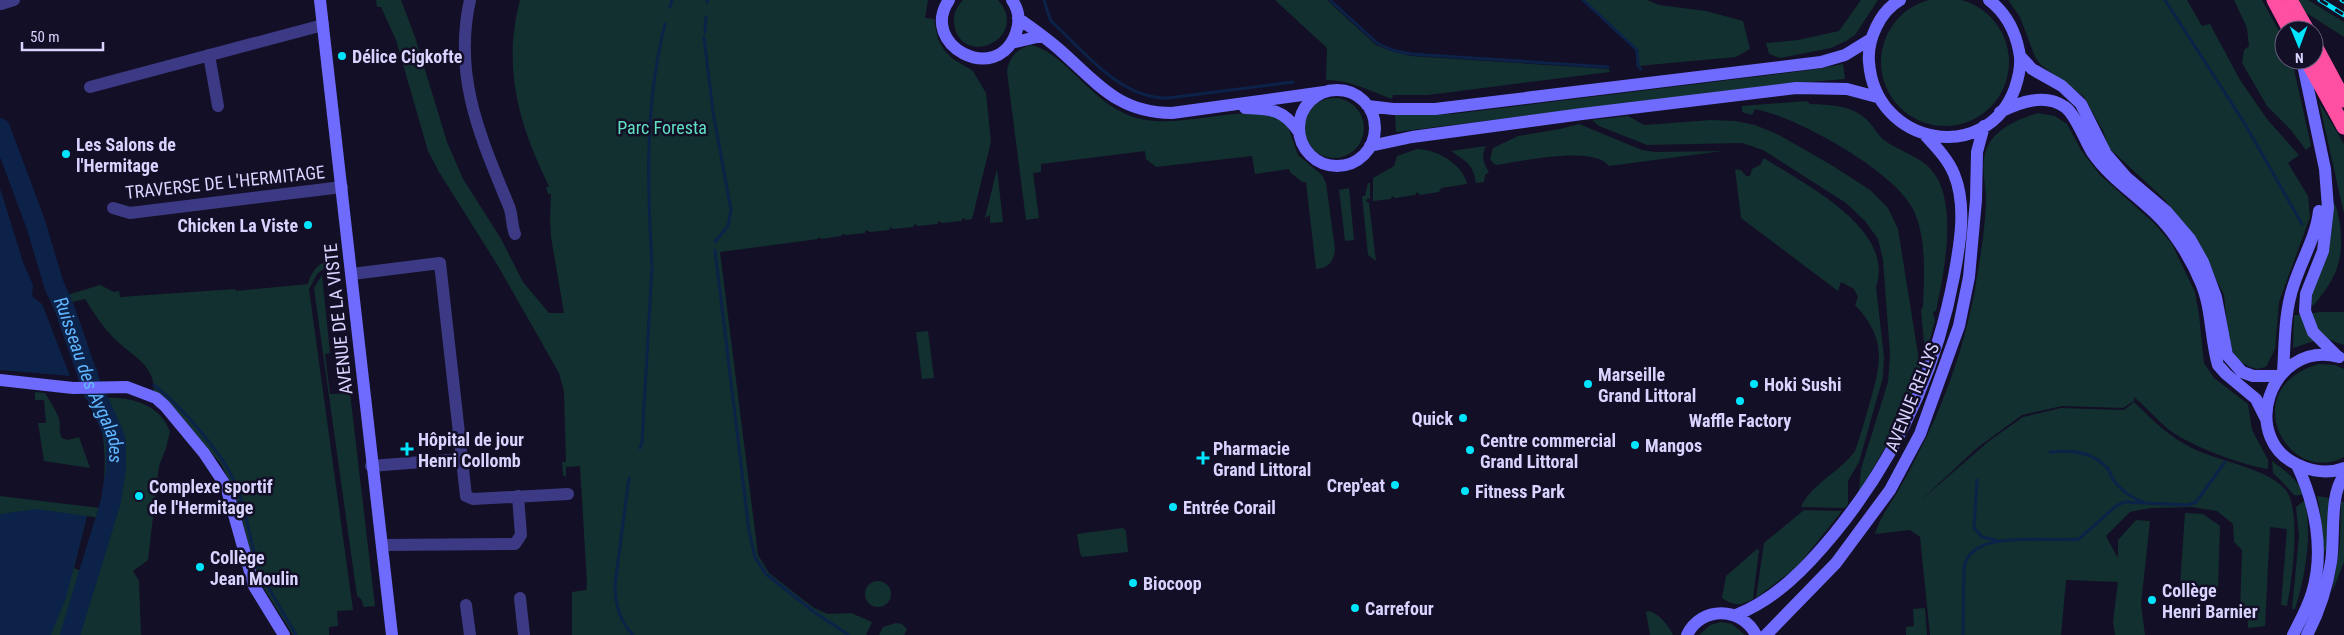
<svg xmlns="http://www.w3.org/2000/svg" width="2344" height="635" viewBox="0 0 2344 635" font-family="'Roboto Condensed',sans-serif">
<style>
.green{fill:#12302f}
.water{fill:#0c2248}
.lines{fill:none;stroke-linecap:round;stroke-linejoin:round}
.stream{stroke:#0c2248;stroke-width:3}
.river{stroke:#0c2248;stroke-width:20}
.street{stroke:#3d3a85;stroke-width:12}
.secondary{stroke:#6f6bff;stroke-width:12}
.highway{stroke:#ff4fa3;stroke-width:15}
.rail-casing{stroke:#00e5ff;stroke-width:5}
.rail{stroke:#130f26;stroke-width:3;stroke-dasharray:9;stroke-linecap:butt}
.highway-bridge{stroke:#ff4fa3;stroke-width:15}
.poi-dot{fill:#00e5ff;stroke:#130f26;stroke-width:2}
.labels{text-anchor:middle;dominant-baseline:central;stroke-width:5;stroke-linejoin:round;paint-order:stroke}
.poi-label{font-size:18px;font-weight:bold;fill:#d9d4ff;stroke:#130f26;text-anchor:start}
.park-label{font-size:18px;fill:#5fe0c0;stroke:#130f26}
.street-label{font-size:18px;fill:#d9d4ff;stroke:#130f26}
.water-label{font-size:19px;font-style:italic;fill:#62b6ff;stroke:#130f26}
</style>
<rect width="100%" height="100%" fill="#130f26"/>
<path class="green" d="M1881 62a64 64 0 1 1 128 0a64 64 0 1 1-128 0Z
M376 0H401L415 37 447 142 463 179 500 237 523 282 549 313H564L551 237 550 219 551 194H548L546 188 549 186C519 125 502 68 520 0H928L925 18 934 19 938 39 944 50 953 59 973 71 986 93 991 142 972 219 966 220 963 218 961 221 942 223 939 221 937 224 918 226 915 224 913 227 893 229 891 227 889 230 870 232 866 230 865 233 846 235 843 234 841 236 822 239 819 237 818 239 720 252 758 555 769 573 814 608 828 614 851 613 872 622 866 635H572V592L586 590 587 583 580 466 566 467V477L563 475 562 462H566L564 392 559 373 498 266 439 172 428 151 396 40 381 7H377Z
M963 0H998C1030 36 967 68 955 29 952 17 955 8 963 0Z
M1275 0H1327L1376 45 1391 51 1411 56 1609 69 1610 72 1428 95H1393L1392 99C1370 91 1350 80 1326 80L1327 48Z
M1583 0H1647L1659 5 1706 11 1743 21 1750 49 1736 57 1638 66 1637 50Z
M1861 0H1878L1855 35 1846 41 1831 48 1780 58 1769 54 1766 43 1798 40 1839 31Z
M2008 0H2187L2202 26 2210 24 2240 80 2267 119 2299 155 2288 163 2308 196 2310 217 2279 302 2275 349 2266 367 2257 369 2250 367 2237 360 2232 349 2228 333 2224 295 2195 237 2163 198 2109 148 2103 131 2084 97 2041 65 2035 57 2020 17Z
M2234 0H2262L2284 40V60H2292L2311 146 2306 150 2290 129 2267 106 2242 63 2244 50 2249 46 2247 28Z
M2299 0H2308L2344 22V37L2305 12Z
M1032 45C1070 56 1091 105 1137 118 1183 131 1242 100 1286 121L1298 155 1322 175 1326 183 1335 249C1334 262 1328 268 1316 269L1306 182H1302L1290 172 1289 169 1255 174 1252 156 1156 167 1146 159 1145 151 1041 164V172L1033 173 1039 218 1026 220 1007 72C1009 57 1017 48 1032 45Z
M1843 64 1845 79 1765 86 1396 132 1395 115 1453 114 1818 69Z
M1304 128a30 30 0 1 1 60 0a30 30 0 1 1-60 0Z
M1807 101 1810 104C1830 105 1852 105 1867 120 1874 126 1877 135 1884 140 1896 149 1912 154 1924 163 1962 191 1944 271 1936 311L1933 312 1935 321 1929 343H1924L1921 310 1923 307C1924 276 1927 238 1913 209 1894 171 1797 117 1755 109L1752 115 1742 112V106Z
M2319 102 2344 144V214Z
M2038 113 2055 116 2067 124 2081 150 2100 175 2155 224 2172 244 2195 292 2199 315 2204 363 2214 378 2248 404 2252 430 2268 460V469C2244 466 2188 445 2168 429 2156 419 2146 407 2134 397V401L2123 408 2062 406 2022 415 1977 448 1920 501 1989 441 2023 417 2061 408 2124 410 2134 402C2153 420 2170 438 2194 449 2219 461 2268 469 2285 489 2302 508 2292 581 2287 606L2281 605 2287 529 2270 527 2265 626 2248 628 2247 612 2240 613 2242 550 2234 542 2233 524 2217 511 2192 507 2151 508 2130 512 2106 536 2118 558V540L2136 520 2150 521 2141 604 2145 635H2115L2113 622 2118 582 2066 580 2061 635H1930L1920 537 1910 530 1875 534C1880 517 1889 506 1898 491 1908 474 1917 456 1926 438 1948 392 1964 344 1974 295 1979 265 1985 232 1986 201 1986 187 1982 173 1984 159 1987 132 2015 120 2038 113Z
M1628 116 1644 125 1711 120 1735 121 1755 125 1779 135 1833 166 1870 190 1888 208 1898 229 1921 373 1889 441 1859 492 1861 469 1888 382 1890 354 1883 260 1878 239 1865 221 1846 203 1763 150 1742 143 1647 145 1599 126 1592 120Z
M1579 124 1642 150 1655 152 1723 151 1609 166C1593 145 1523 161 1497 165L1494 164 1490 159 1493 148 1518 136 1560 129Z
M1486 146C1481 156 1483 163 1489 172L1485 175 1484 182 1476 183C1473 163 1465 161 1451 151Z
M1417 149C1436 149 1463 164 1467 184L1441 188 1439 192 1420 195 1417 192 1415 195 1395 198 1392 196 1391 199 1373 201V178L1394 166 1397 156Z
M1764 158C1803 184 1896 228 1876 287L1884 357 1883 377 1859 462 1848 481V504L1845 508 1801 507C1811 484 1840 472 1855 451 1861 435 1865 418 1870 402 1882 361 1886 338 1855 305L1858 297 1854 289 1841 282 1838 291 1741 218 1735 169 1741 170 1746 176H1750L1752 169 1760 165Z
M997 169 1003 222 990 223V215L985 218Z
M1368 183H1370V200L1368 198 1366 201 1369 203 1376 261 1368 255 1362 196H1365Z
M1349 188 1354 240 1345 241 1339 190Z
M2333 202C2338 208 2338 216 2340 224 2344 262 2337 276 2314 305L2309 306Z
M336 259 317 274 309 289 353 610 337 611 338 626 329 627V635H293L258 579 233 488 221 464 171 404 154 391C154 364 133 357 116 340 103 328 94 313 85 299L68 303 64 296 100 285 114 292 119 291 120 297 235 289 236 291 308 284C313 268 319 262 336 259Z
M322 275 330 353 325 354 330 394 350 393 375 606 364 607 361 599 357 596 315 296 314 288Z
M2319 312H2344V345C2324 339 2318 333 2309 314Z
M2294 315H2301L2314 341 2293 348Z
M928 331 934 378 922 379 916 332Z
M2319 364 2335 365 2344 369V457C2287 488 2235 387 2319 364Z
M35 392 45 393C50 401 56 410 59 419 61 426 58 431 62 438L68 440 79 437 90 468 44 461 38 423H46L44 400H35Z
M83 396H91C100 415 112 437 112 459 112 479 103 498 101 518L87 516 74 568 87 574 66 635H0V496L100 508C106 478 111 417 83 396Z
M103 398C129 396 161 404 170 432L166 448 159 466 148 560 133 571 139 581 141 635H75L118 480 119 441Z
M2272 461C2285 471 2297 478 2303 494 2300 495 2297 496 2294 495 2292 493 2278 477 2273 473Z
M2317 496 2329 498 2327 551H2324C2321 533 2322 514 2317 496Z
M2305 500C2312 537 2306 573 2295 609H2292L2299 536 2296 507Z
M2341 501 2344 502V562L2332 592 2340 544Z
M1804 510 1842 511 1797 567 1756 598 1764 543Z
M2185 513 2203 514 2220 526 2218 587 2180 585Z
M1123 528 1126 531 1128 552 1082 557 1080 553 1077 534Z
M1757 549 1759 550 1753 599C1741 606 1733 606 1722 598L1726 576Z
M865 594a13 13 0 1 1 26 0a13 13 0 1 1-26 0Z
M1925 608 1927 635H1906V627L1914 626 1913 609Z
M1648 611C1659 613 1668 625 1673 635H1650L1646 612Z
M1721 622 1732 624 1745 635H1699L1710 625Z
M896 623 902 624 907 629 904 635H879L883 627Z"/>
<path class="water" d="M0 188 23 262 33 285 32 296 42 304 70 376 0 370Z
M37 509 87 516 66 598 51 635H0V514Z"/>
<g class="lines">
<path class="stream" d="M1044 0 1050 19 1053 23C1085 52 1120 99 1168 98L1293 82
M1330 0 1377 43 1392 50 1411 54 1608 67
M1583 0 1637 50 1638 66 1641 69
M2165 0 2245 124 2302 224
M707 2 708 0
M670 7 672 0
M705 32 706 17
M704 37 713 112 731 210 728 226 715 242
M715 250 749 531 755 557 766 574 814 612 849 635
M652 264C647 183 645 103 665 24
M86 368 96 370
M154 385C183 408 228 458 239 493 247 517 251 543 258 567
M640 448 642 442 652 267
M2050 452C2071 450 2093 451 2108 469 2110 472 2111 476 2113 479 2119 489 2133 499 2144 502
M629 478 615 584C615 604 619 621 633 635
M1977 480 1974 528 1982 537 1996 540
M263 578 296 635
M1963 635 1964 567C1972 527 2049 543 2079 539L2116 506 2124 502 2188 505 2196 502 2225 462"/>
<path class="river" id="s1" d="M0 128 36 225 54 285 64 307 91 385 112 430 116 442V468L111 501 70 635"/>
<path class="street" d="M470 0C453 76 480 136 508 204 513 214 511 224 515 234
M1 4 14 0
M209 55 218 106
M90 87 323 25
M113 208 130 213 342 187
M352 274 440 263 466 496 473 499 568 494
M371 466 461 459
M382 545 515 544 521 535 518 496
M520 598 524 635
M466 605 470 635"/>
<path class="secondary" d="M320 0 392 635
M949 0C918 45 997 87 1016 33 1020 22 1019 10 1012 0
M1900 0C1880 11 1867 40 1869 62 1875 146 1987 166 2015 88 2019 76 2022 63 2019 51 2015 30 2006 13 1989 0
M1018 18C1033 29 1048 39 1061 51 1098 84 1119 113 1172 113L1324 92
M1011 43 1041 36
M2020 56 2032 69 2062 86 2081 104 2106 154 2126 177 2166 211 2190 239 2203 262 2216 297 2227 355 2242 372 2253 376H2279
M2302 60 2325 169 2328 208 2323 251 2306 294 2305 311 2313 332 2337 356
M1299 128a38 38 0 1 1 76 0a38 38 0 1 1-76 0Z
M1368 106 1393 109H1435L1821 62 1845 55 1871 39
M1245 108C1271 109 1283 109 1299 132
M2000 112C2020 102 2045 93 2065 107 2076 115 2085 141 2092 152 2110 179 2139 196 2161 219 2177 236 2192 261 2201 283 2212 308 2210 338 2218 365L2226 374 2256 399 2266 419
M1370 146 1412 137 1582 114 1796 88 1847 89 1877 97
M2339 357C2269 339 2236 443 2303 467 2316 472 2331 473 2344 468
M2283 372C2285 343 2284 312 2294 284 2302 259 2316 237 2319 211
M0 380 73 388 127 387 156 398 165 406 204 453 226 486 254 586 284 635
M1736 615C1776 599 1806 568 1834 534 1896 458 1936 372 1954 276 1960 244 1967 205 1954 174 1948 159 1936 147 1925 135
M1687 635C1701 606 1741 606 1756 635
M1766 635 1836 563 1890 490 1920 434 1959 326 1969 277 1976 200 1977 152 1984 126
M2293 635C2300 621 2308 607 2312 593 2325 551 2315 503 2297 465
M2307 635C2319 612 2327 588 2331 562 2335 538 2329 494 2344 476"/>
<path class="highway" d="M2274 0 2290 30
M2314 44 2344 100
M2307 60 2344 127"/>
<g class="rail-casing">
<path id="rail" d="M2320 0 2344 15
M2342 0 2344 1"/>
</g>
<use href="#rail" class="rail"/>
<path class="highway-bridge" d="M2290 0 2307 30"/>
</g>
<g class="poi-dot">
<circle cx="342" cy="56" r="5"/>
<circle cx="66" cy="154" r="5"/>
<circle cx="308" cy="225" r="5"/>
<circle cx="1588" cy="384" r="5"/>
<circle cx="1754" cy="384" r="5"/>
<circle cx="1740" cy="401" r="5"/>
<circle cx="1463" cy="418" r="5"/>
<circle cx="1635" cy="445" r="5"/>
<path d="M404.5 441.5h5v5h5v5h-5v5h-5v-5h-5v-5h5z"/>
<circle cx="1470" cy="450" r="5"/>
<path d="M1200.5 450.5h5v5h5v5h-5v5h-5v-5h-5v-5h5z"/>
<circle cx="1395" cy="485" r="5"/>
<circle cx="1465" cy="491" r="5"/>
<circle cx="139" cy="496" r="5"/>
<circle cx="1173" cy="507" r="5"/>
<circle cx="200" cy="567" r="5"/>
<circle cx="1133" cy="583" r="5"/>
<circle cx="2152" cy="600" r="5"/>
<circle cx="1355" cy="608" r="5"/>
</g>
<g class="labels">
<g class="poi-label">
<text x="352" y="56">Délice Cigkofte</text>
<text x="76" y="144">Les Salons de<tspan x="76" dy="21">l'Hermitage</tspan></text>
<text x="298" y="225" text-anchor="end">Chicken La Viste</text>
<text x="1598" y="374">Marseille<tspan x="1598" dy="21">Grand Littoral</tspan></text>
<text x="1764" y="384">Hoki Sushi</text>
<text x="1453" y="418" text-anchor="end">Quick</text>
<text x="1740" y="420" text-anchor="middle">Waffle Factory</text>
<text x="418" y="439">Hôpital de jour<tspan x="418" dy="21">Henri Collomb</tspan></text>
<text x="1480" y="440">Centre commercial<tspan x="1480" dy="21">Grand Littoral</tspan></text>
<text x="1645" y="445">Mangos</text>
<text x="1213" y="448">Pharmacie<tspan x="1213" dy="21">Grand Littoral</tspan></text>
<text x="1385" y="485" text-anchor="end">Crep'eat</text>
<text x="149" y="486">Complexe sportif<tspan x="149" dy="21">de l'Hermitage</tspan></text>
<text x="1475" y="491">Fitness Park</text>
<text x="1183" y="507">Entrée Corail</text>
<text x="210" y="557">Collège<tspan x="210" dy="21">Jean Moulin</tspan></text>
<text x="1143" y="583">Biocoop</text>
<text x="2162" y="590">Collège<tspan x="2162" dy="21">Henri Barnier</tspan></text>
<text x="1365" y="608">Carrefour</text>
</g>
<g class="park-label">
<text x="662" y="127">Parc Foresta</text>
</g>
<g class="street-label">
<text transform="translate(225 182) rotate(-6)">TRAVERSE DE L'HERMITAGE</text>
<text transform="translate(338 319) rotate(-96)">AVENUE DE LA VISTE</text>
<text transform="translate(1912 397) rotate(-68)">AVENUE RELLYS</text>
</g>
<g class="water-label">
<text stroke="none"><textPath href="#s1" startOffset="268">Ruisseau des Aygalades</textPath></text>
</g>
</g>
<g transform="translate(2299 45) rotate(179)"><circle r="24" fill="#130f26" stroke="#625e7d"/>
<path d="M0-4L9 19L0 12L-9 19Z" fill="#00e5ff"/>
<text y="-8" font-size="14" font-weight="bold" text-anchor="middle" fill="#d9d4ff">N</text>
</g>
<path d="M22 42v8h81v-8" fill="none" stroke="#d9d4ff" stroke-width="2.5"/>
<text x="30" y="42" font-size="15" fill="#d9d4ff" stroke="#130f26" stroke-width="4" paint-order="stroke">50 m</text>
</svg>
